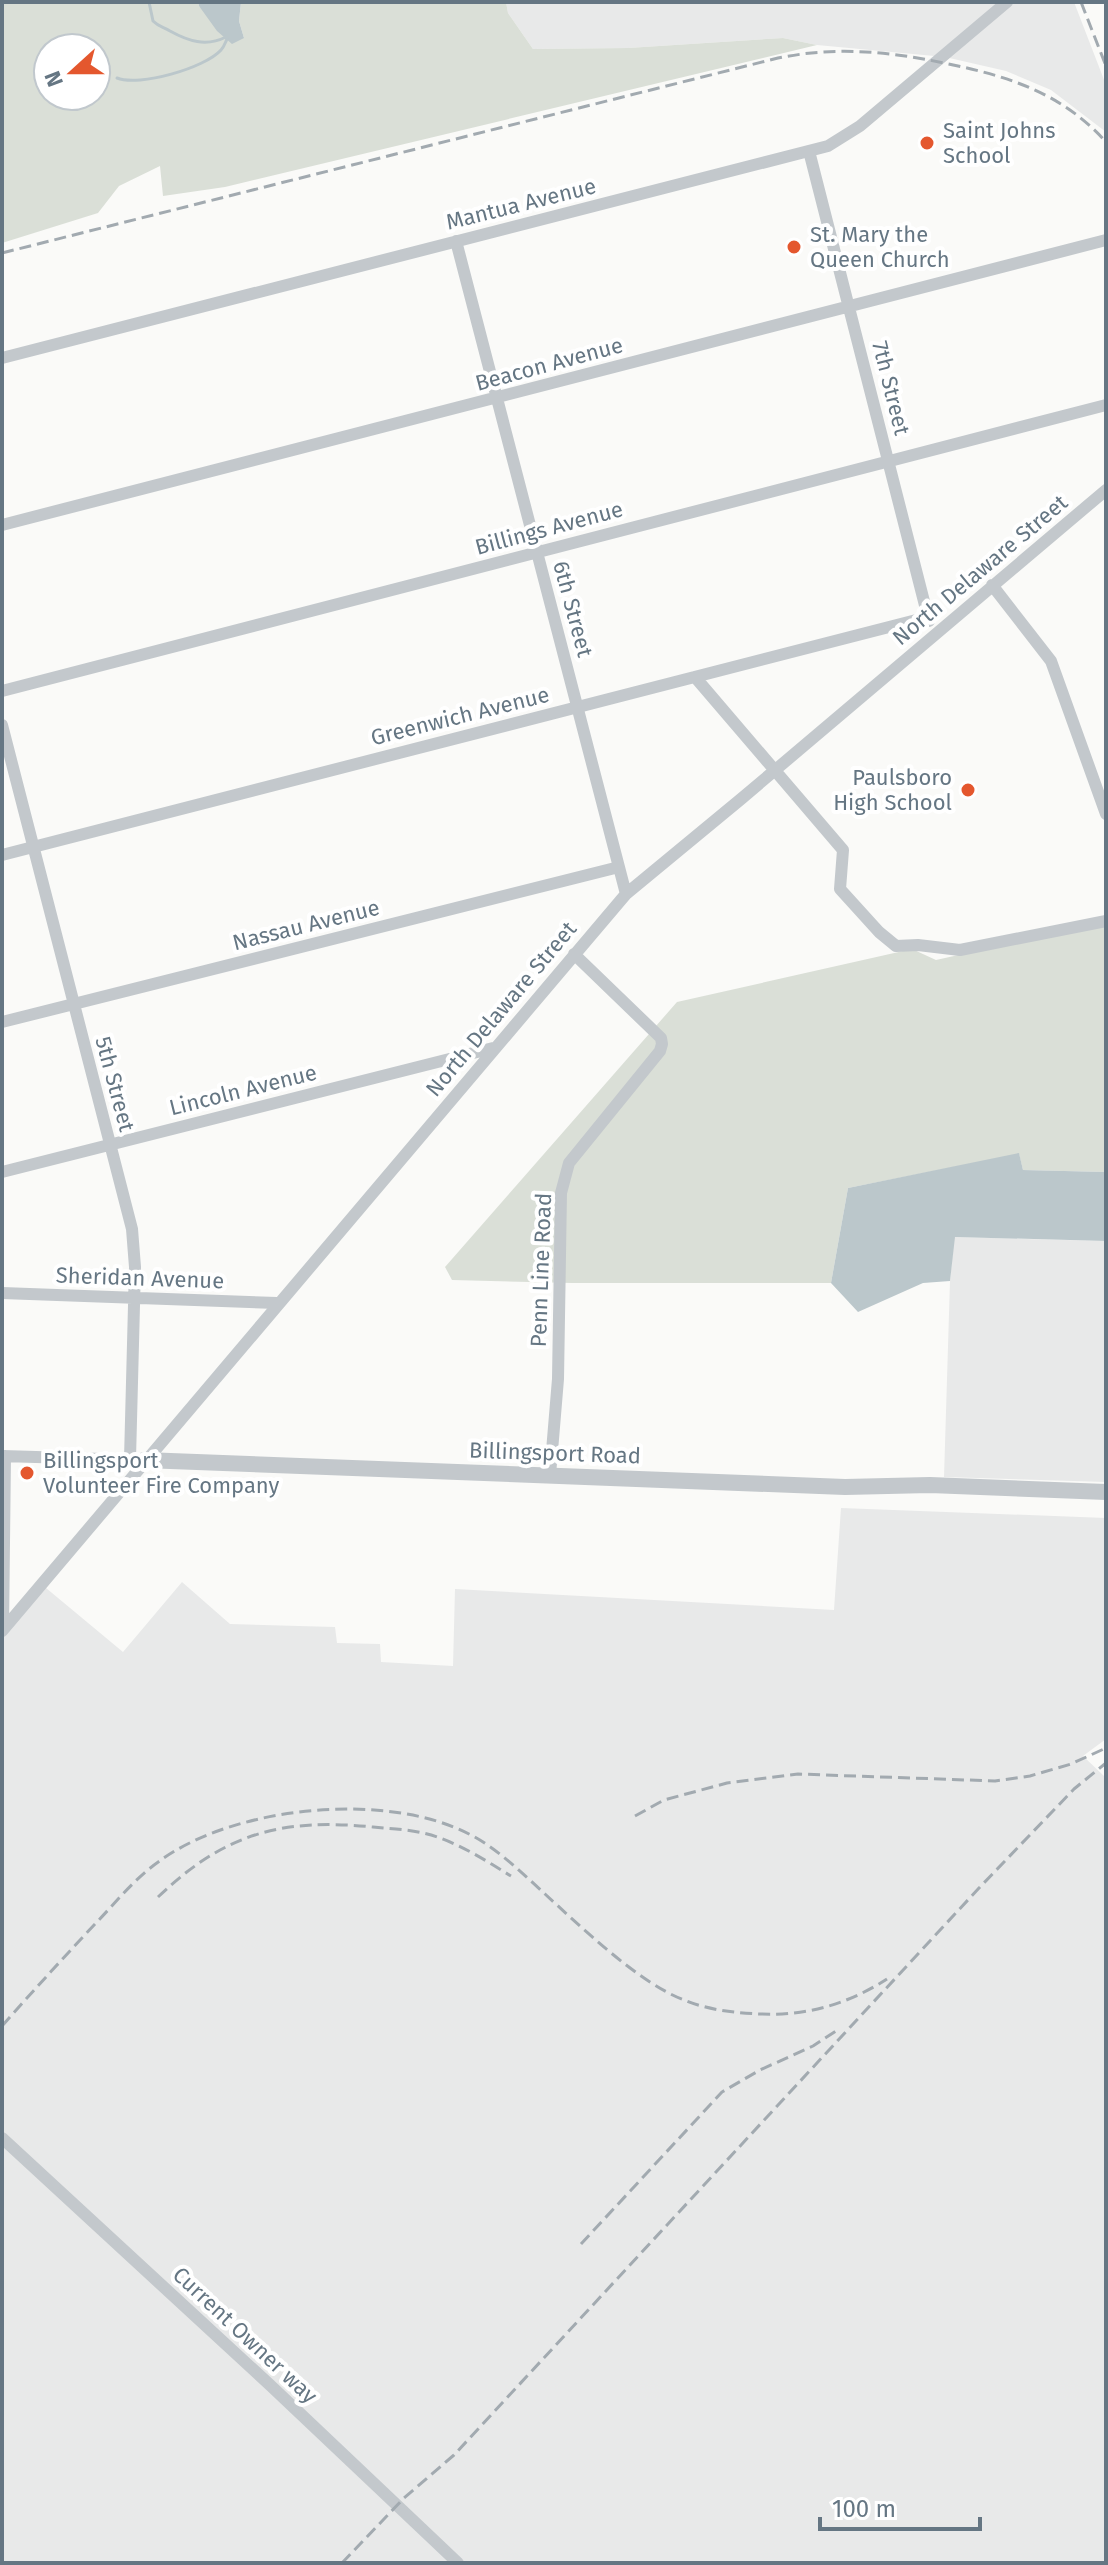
<svg xmlns="http://www.w3.org/2000/svg" width="1108" height="2565" viewBox="0 0 1108 2565" font-family="'Fira Sans',sans-serif">
<style>
.built{fill:#e8e9e9}
.green{fill:#dadfd7;fill-rule:evenodd}
.water{fill:#bbc7cb}
.lines{fill:none;stroke-linecap:round;stroke-linejoin:round}
.stream{stroke:#bbc7cb;stroke-width:3}
.minor{stroke:#c3c8cc;stroke-width:12}
.tertiary{stroke:#c3c8cc;stroke-width:16}
.rail{stroke:#a2aab0;stroke-width:3;stroke-dasharray:12 6;stroke-linecap:butt}
.poi-dot{fill:#e4572e;stroke:#fff;stroke-width:3}
.labels{text-anchor:middle;dominant-baseline:central;stroke-width:8;stroke-linejoin:round;paint-order:stroke}
.poi-label{font-size:22px;fill:#657683;stroke:#fff;text-anchor:start}
.street-label{font-size:22px;fill:#657683;stroke:#fff}
</style>
<rect width="100%" height="100%" fill="#fafaf8"/>
<path class="built" d="M506 2H1074L1106 85V132L1051 90 1006 71 945 57 817 45 783 38 628 48 533 49 508 13Z
M954 1237 1106 1241V1482L944 1477 950 1281Z
M841 1508 1106 1518V1739L1083 1756 1104 1776 1106 1775V2563H2V1627L40 1583 123 1652 182 1582 230 1624 335 1627 337 1643 380 1644 381 1662 453 1666 455 1589 834 1610Z"/>
<path class="green" d="M2 2H198L199 6 244 38 239 21 241 2H506L508 13 533 49 628 48 783 38 817 45 225 187 163 196 160 166 119 186 98 213 2 243ZM48 48H96V96H48Z
M1106 922V1172L1023 1170 1019 1154 848 1188 831 1283H572L452 1280 445 1267 677 1002 912 949 936 960Z"/>
<path class="water" d="M198 2H241L239 21 244 38 232 44 217 31 199 6Z
M1019 1153 1023 1170 1106 1172V1241L955 1237 950 1281 923 1283 858 1312 831 1283 848 1188Z"/>
<g class="lines">
<path class="stream" d="M149 2 153 21C159 27 164 27 170 31 188 41 206 47 226 37
M117 78C139 87 205 68 221 50 224 47 225 43 227 39"/>
<path class="minor" d="M809 151 929 621
M456 241 626 894
M2 358 828 146 860 126 1007 2
M2 525 1106 240
M992 585 1051 661 1106 814
M695 677 843 850 840 889 879 932 896 946 918 945 960 950 1106 921
M2 691 1106 405
M2 725 132 1229 135 1267 130 1459
M2 855 928 617
M2 1022 619 867
M2 1172 493 1048
M2 1293 277 1303
M2 1456 137 1460
M550 1475 558 1379 561 1193 569 1163 660 1051 662 1044 661 1038 574 954
M3 1629 5 1456
M2 1631 626 894 741 799 1106 490
M2 2138 270 2385 458 2563"/>
<path class="tertiary" d="M144 1460 845 1487 930 1485 1106 1492"/>
<path class="rail" d="M1081 2 1106 66
M2 253 774 59C832 46 886 51 944 63 1007 76 1061 92 1106 142
M635 1816 664 1800 727 1783 798 1774 995 1781 1030 1776 1071 1764 1106 1748
M158 1897C225 1833 281 1818 373 1827 395 1829 419 1830 440 1838 465 1847 488 1862 511 1876
M2 2026C33 1991 64 1957 96 1923 117 1901 136 1877 161 1860 236 1806 386 1791 469 1834 497 1848 522 1873 545 1894 581 1927 639 1983 684 2000 708 2010 735 2013 761 2014 807 2016 848 2004 887 1979
M581 2244 722 2092 760 2070 813 2046 839 2029
M342 2563 404 2498 454 2455 979 1888 1074 1789 1106 1763"/>
</g>
<g class="poi-dot">
<circle cx="927" cy="143" r="8"/>
<circle cx="794" cy="247" r="8"/>
<circle cx="968" cy="790" r="8"/>
<circle cx="27" cy="1473" r="8"/>
</g>
<g class="labels">
<g class="poi-label">
<text x="943" y="130">Saint Johns<tspan x="943" dy="25">School</tspan></text>
<text x="810" y="234">St. Mary the<tspan x="810" dy="25">Queen Church</tspan></text>
<text x="952" y="777" text-anchor="end">Paulsboro<tspan x="952" dy="25">High School</tspan></text>
<text x="43" y="1460">Billingsport<tspan x="43" dy="25">Volunteer Fire Company</tspan></text>
</g>
<g class="street-label">
<text transform="translate(521 204) rotate(-14)">Mantua Avenue</text>
<text transform="translate(549 364) rotate(-15)">Beacon Avenue</text>
<text transform="translate(891 388) rotate(76)">7th Street</text>
<text transform="translate(549 528) rotate(-15)">Billings Avenue</text>
<text transform="translate(980 570) rotate(-40)">North Delaware Street</text>
<text transform="translate(573 609) rotate(75)">6th Street</text>
<text transform="translate(460 716) rotate(-14)">Greenwich Avenue</text>
<text transform="translate(306 925) rotate(-14)">Nassau Avenue</text>
<text transform="translate(501 1009) rotate(-50)">North Delaware Street</text>
<text transform="translate(115 1084) rotate(75)">5th Street</text>
<text transform="translate(243 1090) rotate(-14)">Lincoln Avenue</text>
<text transform="translate(541 1270) rotate(-88)">Penn Line Road</text>
<text transform="translate(140 1278) rotate(2)">Sheridan Avenue</text>
<text transform="translate(555 1453) rotate(2)">Billingsport Road</text>
<text transform="translate(245 2335) rotate(43)">Current Owner way</text>
</g>
</g>
<rect width="1108" height="2565" fill="none" stroke="#657683" stroke-width="8"/>
<g transform="translate(72 72) rotate(249)"><circle r="38" fill="#ffffff" stroke="#c1c8cd" stroke-width="2"/>
<path d="M0-6L14 30L0 20L-14 30Z" fill="#e4572e"/>
<text y="-12" font-size="22" font-weight="bold" text-anchor="middle" fill="#657683">N</text>
</g>
<path d="M820 2517v12h160v-12" fill="none" stroke="#657683" stroke-width="4"/>
<text x="832" y="2517" font-size="24" fill="#657683" stroke="#ffffff" stroke-width="6" paint-order="stroke">100 m</text>
</svg>
